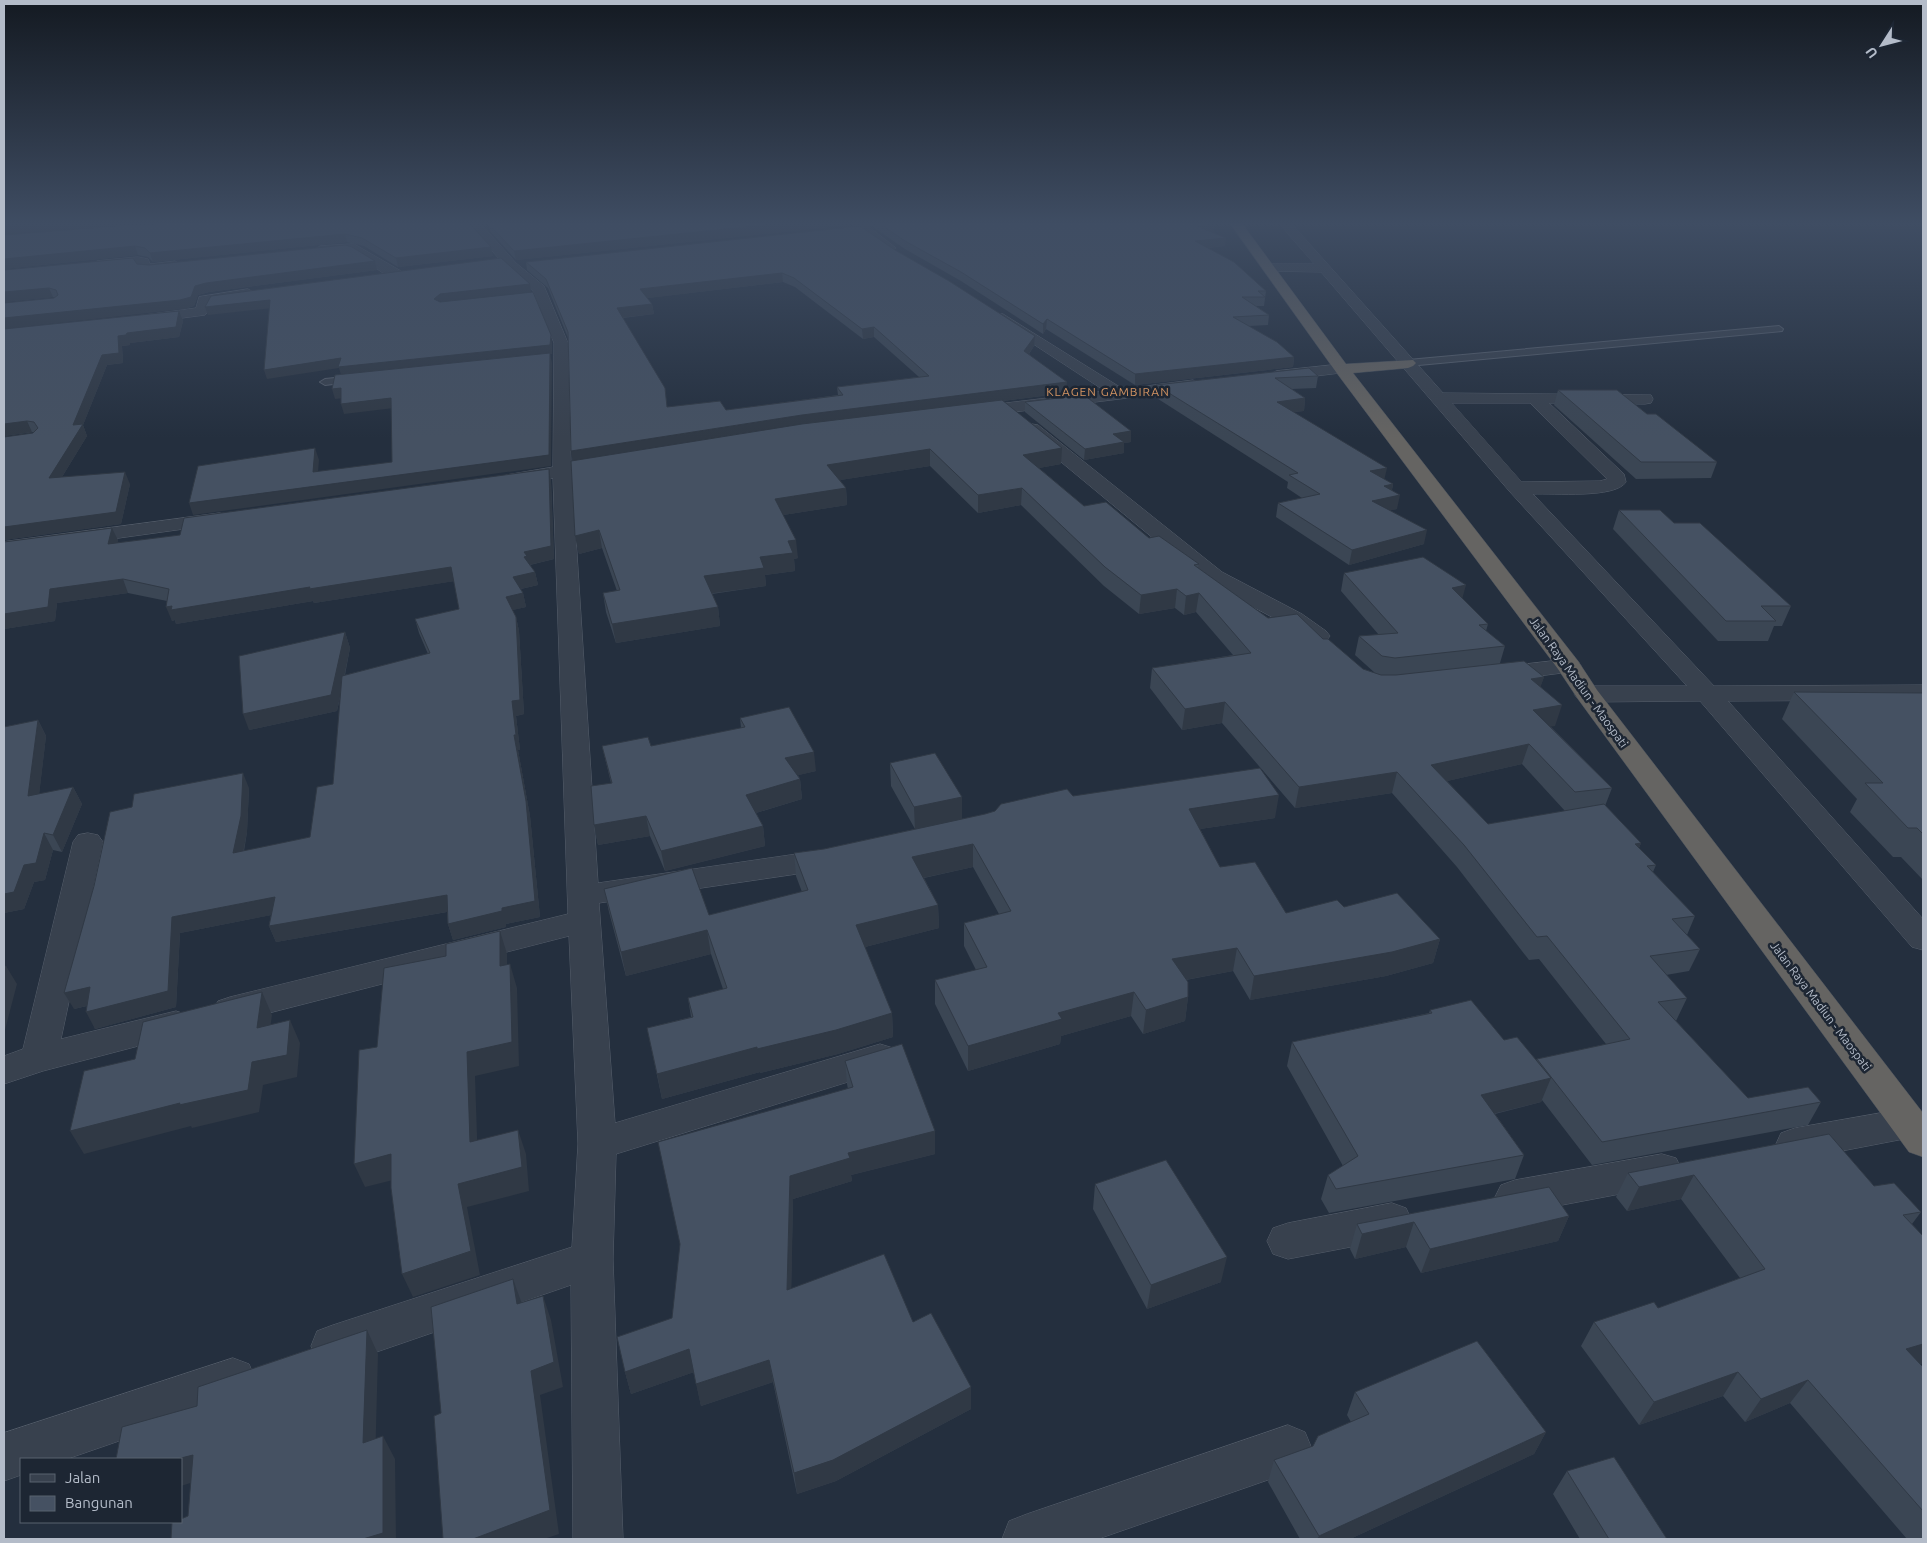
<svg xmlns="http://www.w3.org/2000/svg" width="1927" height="1543" viewBox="0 0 1927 1543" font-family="Ubuntu,sans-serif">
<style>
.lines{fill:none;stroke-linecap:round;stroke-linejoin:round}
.service-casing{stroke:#565f6c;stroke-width:2}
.minor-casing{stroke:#565f6c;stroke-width:1}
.trunk-casing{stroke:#434c59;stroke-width:1}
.service{fill:#38414e;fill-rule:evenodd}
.minor{fill:#38414e;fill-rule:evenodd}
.trunk{fill:#656462;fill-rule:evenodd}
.wall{fill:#3b4654;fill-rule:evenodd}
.shaded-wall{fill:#303945}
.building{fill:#455162;stroke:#303945;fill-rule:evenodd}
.labels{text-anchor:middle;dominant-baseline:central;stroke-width:5;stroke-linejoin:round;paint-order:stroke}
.far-quarter-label{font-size:12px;letter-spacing:1px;fill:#d59563;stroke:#1d2633}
.street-label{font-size:12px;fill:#b4bcc9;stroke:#1d2633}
</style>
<rect width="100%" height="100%" fill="#242f3e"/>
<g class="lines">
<g class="service-casing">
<path id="service" d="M1779 326 1783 329 1782 331 1408 366 1403 363 1408 360Z
M355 376 358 377V381L325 385 320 382 325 379Z"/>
</g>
<g class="minor-casing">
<path id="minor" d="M467 222H479L516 263 544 286 568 343 571 464 609 458 616 460 618 464 616 468 572 475 598 883 831 849 842 852 846 859 842 866 831 869 599 903 615 1123 880 1044 893 1048 898 1058 893 1068 616 1154 613 1259 623 1539H573L571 1285 333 1367 317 1361 311 1346 317 1331 333 1325 572 1247 578 1144 569 936 230 1023 218 1019 213 1010 218 1001 230 997 568 914 553 478 513 485 506 483 504 479 506 475 553 467 554 343 533 291 508 269Z
M849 222H863L896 248 890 252 886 251Z
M1278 222H1290L1443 393 1651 395 1653 399 1651 403 1645 404 1549 403 1624 474 1626 482C1615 499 1553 493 1533 494L1714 686 1923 685V700L1728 701 1923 919V950L1912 947 1700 701 1587 702 1578 699 1574 694 1578 689 1587 686H1687L1510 492 1321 272 1264 271 1262 268 1264 265 1268 264H1314ZM1452 403H1530L1607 479 1600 481 1522 482Z
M354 244 401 271 402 274 401 277C383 281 368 257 352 252 341 249 323 259 314 250L320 246Z
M138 257 148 259 150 264 175 261 181 265 175 269 144 272 140 271 138 265 97 269 91 265 97 261Z
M248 289 255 293 253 296 211 303 210 310 205 315 144 323 137 319 144 315 196 308 199 297Z
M1003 314 1123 389 1193 380 1201 385 1193 390 973 417 967 416 965 412 967 408 973 407 1105 391 998 321 996 318 998 315Z
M1342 364 1350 369 1348 372 1276 381 1268 376 1276 371Z
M1032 424 1038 425 1222 572 1302 614 1326 631 1330 636 1326 641 1318 643 1310 641 1285 624 1206 582 1026 433 1023 429 1026 425Z
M220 513 227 515 230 519 227 523 4 554V542Z
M1569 659 1578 661 1581 666 1578 671 1499 681 1490 679 1487 674 1490 669 1499 667Z
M88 833 98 835 103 842 61 1039 176 1011 188 1015 193 1024 188 1033 43 1071 4 1084V1056L23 1049 73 842 78 835Z
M1909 1108 1923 1114 1922 1134 1909 1138 1795 1160 1781 1155 1776 1144 1781 1133 1795 1128Z
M1662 1154 1676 1158 1682 1170 1676 1182 1662 1186 1515 1214 1501 1209 1495 1197 1501 1185 1515 1180Z
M1392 1203 1406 1208 1412 1221 1406 1234 1392 1239 1288 1259 1273 1254 1267 1241 1273 1228 1288 1223Z
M233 1358 249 1364 256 1380 249 1396 67 1459H21V1475L4 1481V1433Z
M1288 1425 1305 1432 1312 1449 1305 1466 1288 1473 1098 1539H1002L1009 1521 1027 1514Z"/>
</g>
<g class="trunk-casing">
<path id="trunk" d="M1229 222H1241L1346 364 1413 360 1416 363 1413 366 1408 368 1353 373 1578 661 1597 690 1923 1113V1157L1909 1152 1578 699 1558 669 1336 372Z"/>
</g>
<use href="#service" class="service"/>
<use href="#minor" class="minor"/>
<use href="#trunk" class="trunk"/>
</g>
<path class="wall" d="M4 222H169L137 224 357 226 493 256 398 267 364 246 347 242 153 262 148 257 138 255 4 269V235L113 226 4 233Z
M495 222H849V225L516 260 490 231 488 223Z
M866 222H1208L1214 224 1213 232 1225 246 1208 248 1266 291 1264 306H1256L1269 315 1268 325 1249 326 1294 357 1293 367 1135 385 1046 329 1043 334 961 281 905 249Z
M895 250 1035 336 1034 346 1029 354 1066 393 1003 401 1061 464 1039 468 1084 506 1199 564 1198 568 1268 618 1323 639 1363 669 1375 673 1355 655 1359 636 1379 635 1341 591 1344 573 1463 599 1488 624 1486 631 1505 646 1500 663 1544 677 1540 687 1555 726H1550L1612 788 1605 806 1641 843 1639 848 1656 865 1653 872 1695 916 1687 935 1700 949 1689 971 1666 975 1687 998 1676 1021 1748 1098 1821 1102 1808 1125 1592 1165 1542 1100 1541 1102 1495 1114 1524 1155 1515 1179 1329 1213 1321 1199 1328 1175 1343 1166 1287 1066 1292 1042 1429 1013 1430 1010 1504 1040 1536 1060 1537 1059 1606 1044 1539 959 1529 960 1457 867 1392 793 1295 808 1222 723 1182 730 1150 688 1152 668 1233 655 1196 612 1184 615 1175 608 1139 614 1104 586 1021 505 978 513 930 466 840 480 846 488 847 505 783 515 798 558 794 559 795 571 765 575 766 586 712 594 718 607 720 626 616 643 606 612 603 593 617 591 602 548 579 554 575 536 568 338 548 288 527 270 526 262ZM783 282 795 287 863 339 874 337 919 377 837 387 838 395 726 410 667 407 623 318 654 314 652 304 647 298ZM1522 764 1565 811 1488 824 1447 781Z
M375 261 377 270 209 292 198 295 194 306 184 309 54 298H55L53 297 4 302V270L137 264 149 265Z
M179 311 183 321 179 337 130 343V345L122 346 123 363 107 365 83 425 87 436 62 477 130 484 121 524 4 540 34 432 4 436V329Z
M1318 376 1316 388 1292 389 1305 398 1304 411 1293 412 1385 480 1393 484 1392 490 1397 509 1390 510 1424 544 1349 565 1276 517 1278 503 1302 498 1287 488 1288 482 1155 397 1156 385Z
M1558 390 1647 414 1717 462 1711 478 1636 479 1554 405Z
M1025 402 1131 442 1124 443V453L1084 460 1025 412Z
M549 469 551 481 554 559 530 565 535 572 538 585 521 589 523 593 526 607 512 610 516 617 519 631 524 714 516 716 520 750H518L530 816 540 917 506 924V927L453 940 448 924 447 912 276 942 269 926 271 915 180 933 176 1007 95 1029 87 1006 74 1009 249 788 247 832 244 851 310 837 333 784 341 694 337 711 249 730 345 632 350 648 345 675 428 654 419 633 415 619 459 609 454 581 314 603 313 601 176 624 175 620 172 621 167 601 128 593 57 603 55 621 4 629 112 528 118 540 117 543 180 535Z
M1619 510 1674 523 1791 606 1782 626H1774L1768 641H1718L1613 529Z
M1794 692 1923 693V880L1901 857H1893L1850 812 1857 799 1782 719Z
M740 718 816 771 798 775 800 779 802 799 756 813 763 826 765 846 665 871 650 836 598 845 594 825 611 783 602 746H651L741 728Z
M38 720 46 736 39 794 73 787 82 804 62 852 53 850 45 880 34 882 24 909 4 913V727Z
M890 763 962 797V819L1073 796 1275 818 1200 829 1220 867 1286 913 1344 907 1440 939 1433 963 1386 976 1250 1000 1233 971 1186 980 1188 997 1185 1021 1143 1034 1131 1016 1061 1036 1060 1044 968 1071 935 1004V980L976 970 964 946V923L999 914 973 867 924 878 938 905 939 928 865 947 892 1013 893 1037 838 1054 760 1073V1072L662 1099 647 1028 691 1017 688 998 723 989 711 954 626 976 609 912 604 889 709 915 802 892 796 876 794 853 824 849 915 829 891 786Z
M845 1061 935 1131V1154L851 1175 852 1181 793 1199 791 1288 913 1322 971 1387V1409L836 1481 797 1494 773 1382 701 1406 694 1372 631 1394 625 1372 672 1318 848 1089 847 1084Z
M1829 1134 1874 1186 1921 1212 1912 1224 1923 1236V1363L1920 1364 1923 1367V1539H1907L1790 1403 1745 1422 1723 1396 1639 1425 1581 1346 1594 1322 1658 1308 1740 1278 1681 1199 1627 1211 1616 1197 1628 1173Z
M1095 1184 1221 1282 1147 1309 1093 1209Z
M1569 1216 1558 1241 1421 1273 1406 1247 1355 1259 1350 1249 1357 1224Z
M1355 1392 1546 1432 1534 1454 1350 1539H1300L1268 1482 1274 1460 1313 1446 1351 1422 1347 1415Z
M1567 1471 1667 1539H1580L1553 1494Z"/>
<path class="shaded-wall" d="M42 222H169L4 234V225Z
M793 222H849V225L516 260 514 251Z
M1214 224 1213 232 1197 226Z
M345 234 347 242 153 262 150 253Z
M1226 238 1225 246 1194 249 1195 241Z
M135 246 138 255 4 269V259Z
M491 247 493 256 398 267 396 258Z
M375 261 377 270 209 292 198 295 194 306 184 309 4 329V318L195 286 206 283Z
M782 273 783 282 641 299 640 289Z
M530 284 531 292 442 302 434 299 440 294Z
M49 288 53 297 4 302V292Z
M270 300 273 308 208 315 205 307Z
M652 304 654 314 619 318 617 308Z
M179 311 183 321 179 337 130 343V345L122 346 123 363 107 365 83 425 87 436 54 490 49 478 102 355 118 336Z
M1047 319 1046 329 1043 334V324Z
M874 327V337L863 339 862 329Z
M551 335 552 343V354H550L552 363 551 466 193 515 189 503 549 455 341 375 339 368 267 379 264 370 341 358Z
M1035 336 1034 346 1024 361V351Z
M1294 357 1293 367 1135 385V374Z
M1067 382 1066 393 803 426 573 463 571 451 802 415Z
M341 388 344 398 335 399 332 389Z
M391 398 394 408 344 414 341 404Z
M1305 398 1304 411 1275 414 1277 402Z
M27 421 32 432 4 436V424Z
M1131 431V442L1124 443V453L1084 460 1085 449 1113 434Z
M315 448 319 460 317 484 313 472Z
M1062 448 1061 464 1023 471V455Z
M930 449V466L828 482 827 465Z
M1387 468 1384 481 1370 471Z
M549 469 551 481 554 559 529 565 524 557V552Z
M125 472 130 484 121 524 4 540V527Z
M1393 484 1390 497 1400 495 1397 509 1370 515 1372 501 1384 486Z
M846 488 847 505 777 516 775 499Z
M1022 488 1021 505 978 513V495Z
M112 528 118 540 114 557 108 544Z
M599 530 602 548 579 554 575 536Z
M1427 530 1424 544 1349 565 1352 550Z
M796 540 798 558 794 559 795 571 765 575 766 586 707 594 704 576 760 557 788 541Z
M451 567 455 581 314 603 313 601 176 624 175 620 172 621 166 607Z
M535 572 538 585 516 590 513 577Z
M123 579 128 593 57 603 55 621 4 629V614L50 589Z
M1466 585 1461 603 1452 588Z
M1177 589 1175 608 1139 614 1141 595Z
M523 593 526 607 509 611 506 597Z
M1199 593 1196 612 1184 615 1186 596Z
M718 607 720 626 616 643 612 624Z
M516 617 519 631 524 714 516 716 520 750H518L530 816 540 917 506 924V927L453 940 448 924 512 701Z
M345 632 350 648 337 711 249 730 243 714Z
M1544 677 1537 697 1531 679Z
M1225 702 1222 723 1182 730 1185 709Z
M1562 705 1555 726 1527 730 1533 710Z
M38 720 46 736 37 813 28 796Z
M1529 744 1522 764 1425 786 1431 765Z
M814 752 816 771 787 778 785 758Z
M1397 772 1392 793 1295 808 1299 787Z
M243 773 249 788 247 832 240 869 233 853Z
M800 779 802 799 749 815 746 795Z
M73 787 82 804 62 852 53 835Z
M1279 795 1275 818 1186 831 1189 809Z
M962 797V820L915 830 914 807Z
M646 816 650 836 598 845 594 825Z
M763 826 765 846 665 871 661 851Z
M44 833 53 850 45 880 34 882 24 909 4 913V894L24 865Z
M1641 843 1632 865 1635 844Z
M973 844V867L913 880 912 857Z
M447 895 452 911 276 942 269 926Z
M275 897 282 913 180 933 176 1007 95 1029 86 1012 172 917Z
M938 905 939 928 857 949 856 925Z
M707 930 711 954 626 976 621 952Z
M500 931 507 954V990L500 966Z
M1440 939 1433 963 1386 976 1250 1000 1254 976Z
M1237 948 1233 971 1168 983 1172 959Z
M510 964 517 988 519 1066 475 1076 478 1166 470 1142 467 1052Z
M6 966 17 984 5 1030H4V976Z
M90 987 99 1003 74 1009 64 993Z
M262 992 272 1015 267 1050 257 1028Z
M1134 992 1131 1016 1061 1036 1060 1044 968 1071V1046L1058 1013Z
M1188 997 1185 1021 1143 1034 1146 1010Z
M892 1013 893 1037 838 1054 760 1073 757 1049Z
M290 1020 300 1043 297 1077 263 1085 259 1112 192 1128 191 1126 84 1154 70 1131 252 1062Z
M757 1047 760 1072 662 1099 657 1074Z
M1551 1078 1541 1102 1472 1119 1481 1095Z
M518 1130 526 1154 529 1191 467 1207 480 1275 413 1297 402 1274 458 1184Z
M935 1131V1154L851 1175 852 1181 793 1199 791 1312 787 1290 790 1176 848 1153Z
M391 1154 401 1178 365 1187 354 1164Z
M1694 1175 1681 1199 1627 1211 1639 1187Z
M1569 1216 1558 1241 1421 1273 1430 1249Z
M1414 1222 1406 1247 1355 1259 1362 1234Z
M1227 1257 1221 1282 1147 1309 1151 1285Z
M513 1279 522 1304H517Z
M543 1296 551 1320 563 1387 540 1395 559 1534 544 1539H473L531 1371Z
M367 1330 378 1354 375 1465 363 1443Z
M1923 1344V1363L1887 1373 1906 1349Z
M689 1349 694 1372 631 1394 625 1372Z
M769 1360 773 1382 701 1406 696 1384Z
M1738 1372 1723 1396 1639 1425 1654 1402Z
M1808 1380 1790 1403 1745 1422 1761 1399Z
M971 1387V1409L836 1481 797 1494 794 1473Z
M1546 1432 1534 1454 1350 1539H1317L1319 1536Z
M383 1436 395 1459 396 1539H363Z
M193 1455 209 1477 181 1486V1459H177Z"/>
<path class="building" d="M4 222H42L4 225Z
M199 222H353L357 226 356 222H468L491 247 396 258 362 238 345 234 150 253 145 248 135 246 4 259V235L128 225Z
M495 222H793L514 251 488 223Z
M877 222H1208L1214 224 1197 226 1226 238 1195 241 1234 262 1266 291H1258L1265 297H1242L1269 315 1233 317 1277 342 1294 357 1135 374 1047 319 1043 324 961 272 905 241Z
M860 226 895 250 949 281 1035 336 1024 351 1067 382 802 415 571 451 568 332 546 279 526 262ZM782 273 794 278 862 329 874 327 929 376 837 387 843 395 726 410 720 401 667 407 665 388 617 308 652 304 640 289Z
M345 245 352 247 375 261 206 283 195 286 191 297 180 300 4 318V303L54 298 58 295 56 290 49 288 4 292V270L133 258 137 264 149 265Z
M501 258 530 284 440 294 434 299 440 302 533 292 551 335 550 345 338 367 341 358 264 370 270 300 205 307 211 296Z
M179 311 176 327 127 333 126 335 118 336 119 353 102 355 73 425 83 424 49 478 125 472 116 512 4 527V437L33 433 38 428 34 422 27 421 4 424V329Z
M550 353 549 455 189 503 198 466 315 448 313 472 392 462 391 398 341 404V388L332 389 335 375Z
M1309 368 1318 376 1275 378 1305 398 1277 402 1387 468 1370 471 1393 484 1384 486 1400 495 1372 501 1427 530 1352 550 1278 503 1320 494 1289 475 1298 473 1156 385Z
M1558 390H1617L1647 414H1656L1717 462H1641Z
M1084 395 1131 431 1113 434 1124 442 1085 449 1025 402Z
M1002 400 1062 448 1023 455 1084 506 1106 502 1149 538 1159 536 1199 564 1194 565 1268 618 1297 614 1323 639H1328L1363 669 1381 675H1396L1524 661 1544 677 1531 679 1562 705 1533 710 1612 788 1575 792 1529 744 1431 765 1488 824 1604 804 1641 843 1635 844 1656 865 1647 866 1695 916 1672 919 1700 949 1650 956 1687 998 1658 1002 1748 1098 1808 1087 1821 1102 1602 1142 1537 1059 1630 1039 1547 936 1537 937 1464 845 1397 772 1299 787 1225 702 1185 709 1152 668 1251 653 1199 593 1186 596 1177 589 1141 595 1105 567 1022 488 978 495 930 449 827 465 846 488 775 499 796 540 788 541 793 553 760 557 764 568 704 576 718 607 612 624 603 593 620 590 599 530 575 536 571 461 802 424Z
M549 469 551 546 524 552 527 556 524 557 535 572 513 577 523 593 506 597 516 617 520 700 512 701 516 735H514L526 801 535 901 502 908V911L448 924 447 895 269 926 275 897 172 917 168 991 86 1012 90 987 64 993 94 886 110 812 132 807 134 794 243 773 241 816 233 853 310 837 317 787 333 784 342 676 430 653 415 619 459 609 451 567 309 589 310 587 171 610 172 606 166 607 169 589 123 579 50 589 48 607 4 614V542L112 528 108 544 180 535 184 518Z
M1619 510H1660L1674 523H1700L1791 606H1761L1776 621H1726Z
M1423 557 1466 585 1452 588 1488 624 1479 625 1505 646 1395 658 1382 656 1359 636 1398 633 1344 573Z
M345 632 331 695 243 714 239 656Z
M1794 692 1923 693V834L1917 828H1908L1865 783H1883Z
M789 707 814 752 785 758 800 779 746 795 763 826 661 851 646 816 594 825 591 786 612 783 602 746 648 737 651 746 745 727 740 718Z
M38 720 28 796 73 787 53 835 44 833 36 863 24 865 14 892 4 894V727Z
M935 753 962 797 914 807 890 763Z
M1260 768 1279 795 1189 809 1220 867 1255 862 1286 913 1337 900 1344 907 1397 893 1440 939 1392 952 1254 976 1237 948 1172 959 1188 982V997L1146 1010 1134 992 1058 1013 1062 1019 968 1046 935 980 987 967 964 923 1011 911 973 844 912 857 938 905 856 925 892 1013 836 1030 757 1049V1047L657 1074 647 1028 693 1017 688 998 727 988 707 930 621 952 604 889 692 868 709 915 808 890 794 853 824 849 985 814 995 811 1001 804 1067 789 1073 796Z
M500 931V966L510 964 512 1042 467 1052 470 1142 518 1130 522 1167 458 1184 471 1251 402 1274 391 1188V1154L354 1164 359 1050 377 1047 384 968 446 956V944Z
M6 966 4 976V967Z
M262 992 257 1028 290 1020 287 1055 252 1062 248 1090 179 1105 180 1103 70 1131 84 1071 135 1059 143 1022Z
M1471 1000 1504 1040 1517 1037 1551 1078 1481 1095 1524 1155 1336 1189 1328 1175 1358 1156 1292 1042 1432 1013 1430 1010Z
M902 1044 935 1131 848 1153 850 1158 790 1176 787 1290 884 1254 913 1322 931 1313 971 1387 833 1460 794 1473 769 1360 696 1384 689 1349 625 1372 617 1337 672 1318 680 1244 658 1142 853 1087 845 1061Z
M1829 1134 1874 1186 1894 1183 1921 1212 1903 1215 1923 1236V1344L1906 1349 1923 1367V1511L1808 1380 1761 1399 1738 1372 1654 1402 1594 1322 1654 1302 1658 1308 1765 1269 1694 1175 1639 1187 1628 1173Z
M1166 1160 1227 1257 1151 1285 1095 1184Z
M1549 1187 1569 1216 1430 1249 1414 1222 1362 1234 1357 1224Z
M513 1279 517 1304 543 1296 554 1362 531 1371 550 1510 473 1539H443L434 1416 441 1413 431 1307Z
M367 1330 363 1443 383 1436V1533L363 1539H171L172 1522H181V1519L188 1516 193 1455 177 1459H116L122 1427 197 1406 198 1387Z
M1477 1341 1546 1432 1319 1536 1274 1460 1313 1446 1318 1436 1369 1414 1355 1392Z
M1614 1457 1667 1539H1609L1567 1471Z"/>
<linearGradient id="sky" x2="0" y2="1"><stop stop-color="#141a22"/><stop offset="0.51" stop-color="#3f4d63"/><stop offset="1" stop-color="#3f4d63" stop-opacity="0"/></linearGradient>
<rect width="1927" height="438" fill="url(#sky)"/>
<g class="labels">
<g class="far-quarter-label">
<text x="1108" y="391">KLAGEN GAMBIRAN</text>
</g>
<g class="street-label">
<text transform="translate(1579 682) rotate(54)">Jalan Raya Madiun - Maospati</text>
<text transform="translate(1821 1006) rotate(53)">Jalan Raya Madiun - Maospati</text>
</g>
</g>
<rect width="1927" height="1543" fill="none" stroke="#b4bcc9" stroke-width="10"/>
<rect x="20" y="1458" width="162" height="65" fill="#1d2633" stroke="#59626f"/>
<rect x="30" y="1474" width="25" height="8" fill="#38414e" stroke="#59626f"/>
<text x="65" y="1483" font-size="15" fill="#b4bcc9">Jalan</text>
<rect x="30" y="1496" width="25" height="15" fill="#455162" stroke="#59626f"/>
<text x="65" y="1508" font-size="15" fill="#b4bcc9">Bangunan</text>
<g transform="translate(1882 45) rotate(234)" stroke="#1d2633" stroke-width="4" paint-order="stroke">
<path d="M0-4L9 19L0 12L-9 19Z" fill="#b4bcc9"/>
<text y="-8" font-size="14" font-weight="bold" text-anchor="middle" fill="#b4bcc9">U</text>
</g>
</svg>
